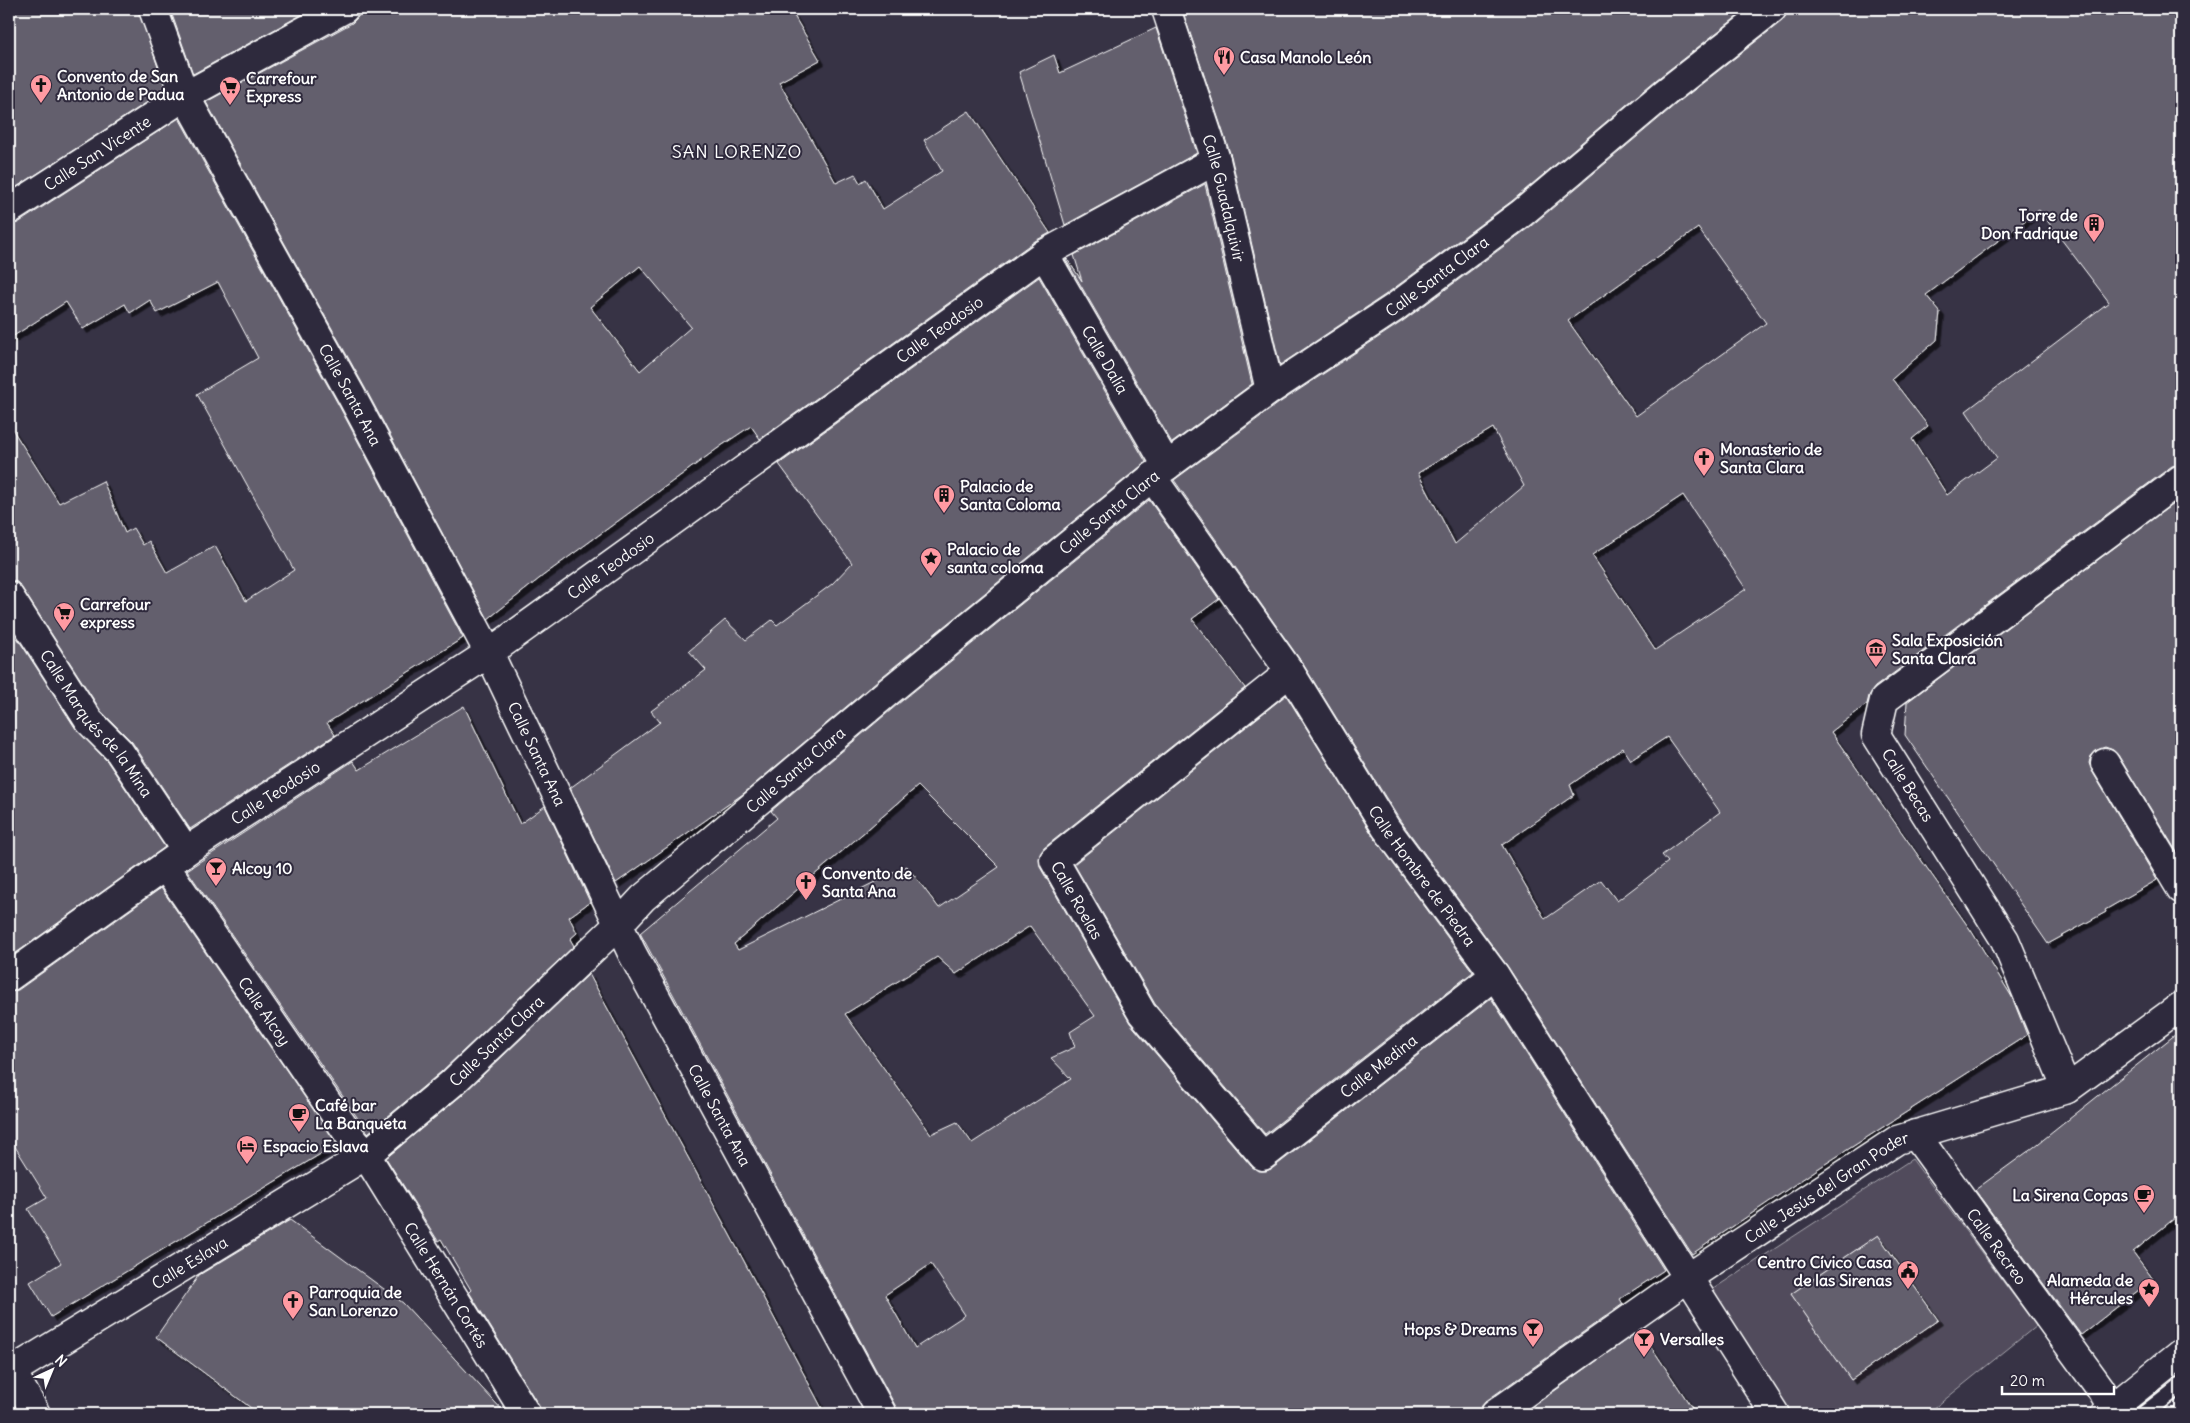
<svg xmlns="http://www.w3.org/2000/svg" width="2190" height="1423" viewBox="0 0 2190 1423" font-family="Delius,sans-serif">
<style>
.green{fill:#514c5c;stroke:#a8a6ae;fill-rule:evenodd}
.building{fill:#635f6d;stroke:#fff;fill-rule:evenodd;filter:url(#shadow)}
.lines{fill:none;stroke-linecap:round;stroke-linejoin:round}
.lane-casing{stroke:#fff;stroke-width:19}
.street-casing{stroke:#fff;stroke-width:31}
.lane{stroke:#2f2a3d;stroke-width:15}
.street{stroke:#2f2a3d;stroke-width:28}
.labels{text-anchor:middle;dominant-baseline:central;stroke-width:4;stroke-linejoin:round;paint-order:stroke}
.poi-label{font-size:16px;font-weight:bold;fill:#fff;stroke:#2f2a3d;text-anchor:start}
.street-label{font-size:16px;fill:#fff;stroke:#2f2a3d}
.neighbourhood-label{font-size:18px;letter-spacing:1px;fill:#fff;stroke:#2f2a3d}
</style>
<defs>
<filter id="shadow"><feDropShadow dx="4.5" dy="4.5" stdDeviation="0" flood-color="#0009"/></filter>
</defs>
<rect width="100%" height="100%" fill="#373345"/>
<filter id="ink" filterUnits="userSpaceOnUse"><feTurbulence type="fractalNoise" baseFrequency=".02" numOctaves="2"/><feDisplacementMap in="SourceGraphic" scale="10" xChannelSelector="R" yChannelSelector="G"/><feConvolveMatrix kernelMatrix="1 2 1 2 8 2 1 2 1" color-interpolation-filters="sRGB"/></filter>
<g filter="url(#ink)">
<path class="green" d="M1912 1159 2036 1326 1927 1414H1786L1707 1293ZM1878 1235 1938 1320 1851 1380 1791 1294Z"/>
<path class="building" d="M9 9H138L166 90 9 192Z
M170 9H312L193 74Z
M360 9H790L820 60 779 82 836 183 855 174 860 183 866 179 883 209 942 171 924 140 969 111 1050 233 1035 241 760 439 751 426 721 446 544 575 488 619 365 388 206 102 352 23 358 17ZM640 266 691 327 640 371 590 307Z
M1197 9H1747L1656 80 1512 201 1385 295 1280 365 1231 156 1184 15Z
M1787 9H2172L2181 27V464L2172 466 1875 687 1869 696 1867 704 1831 732 1972 932 2012 997 2027 1035 1819 1168 1692 1254 1508 967 1399 819 1303 664 1174 480 1279 403 1403 321 1531 226 1676 104 1782 21 1786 15ZM2039 210 2109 302 1966 411 1997 458 1947 495 1912 439 1928 426 1892 379 1937 340 1940 312 1926 295ZM1698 228 1766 323 1636 416 1568 321ZM1493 428 1524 486 1455 544 1418 473ZM1683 495 1746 589 1655 650 1592 555ZM1667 737 1720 812 1662 855 1668 862 1617 901 1601 880 1545 919 1502 845 1574 795 1570 785 1623 748 1631 760Z
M1156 28 1197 153 1065 225 1019 72 1054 55 1060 73Z
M179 118 337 402 463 638 327 723 335 735 190 829 132 742 101 711 22 588 17 582 9 580V424L59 503 103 481 125 533 133 528 143 545 149 541 167 573 215 546 246 601 294 570 197 394 258 358 218 282 157 313 150 300 130 313 125 304 83 329 66 302 9 339V225L18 223Z
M1205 184 1252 384 1172 443 1066 260 1067 259 1082 281 1074 255Z
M1039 277 1146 462 878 680 743 794 616 883 570 788 660 722 651 711 706 670 689 651 725 620 746 640 772 620 777 625 832 584 852 563 779 464Z
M2181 498V859L2118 755 2113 750 2105 747 2097 750 2091 756 2089 763 2092 771 2157 880 2105 910 2106 912 2048 944 1905 735 1907 702Z
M1149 500 1219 599 1192 619 1245 688 1044 848 1040 854V867L1130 1023 1251 1166 1258 1171H1266L1273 1168 1491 998 1664 1270 1620 1299 1623 1304 1486 1401 1481 1407 1480 1414H898L896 1407 640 933 777 818 771 811 898 704ZM918 786 999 867 939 908 907 866 738 950 734 944ZM1030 926 1095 1016 1070 1032 1075 1047 1051 1058 1071 1079 972 1143 957 1122 931 1134 845 1014 937 957 956 974ZM931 1264 965 1315 915 1348 885 1295Z
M9 625 76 729 107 761 165 847 9 958Z
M1286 695 1373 836 1473 972 1265 1134 1155 1004 1074 864Z
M464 706 520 824 545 806 590 902 569 917 577 933 570 939 574 946 441 1072 368 1133 187 870 353 761 359 770Z
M161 888 337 1144 51 1317 30 1282 61 1263 28 1209 47 1198 9 1137V992L18 990Z
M589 974 737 1248 825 1414H542L539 1406 469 1292 471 1290 441 1239 438 1241 386 1158 462 1095Z
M2181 1030V1213L2133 1252 2153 1279 2081 1335 1975 1190 2034 1147Z
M290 1220 403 1303 506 1414H259L156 1337 199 1275Z
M1878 1235 1938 1320 1851 1380 1791 1294Z
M1640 1330 1696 1414H1522Z"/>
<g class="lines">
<g class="lane-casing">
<path id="lane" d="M2144 1414 2181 1385"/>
</g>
<g class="street-casing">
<g id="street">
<path id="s1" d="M153 9 185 96 351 395 489 653 632 953 882 1414"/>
<path id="s2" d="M1166 9 1216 160 1270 390"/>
<path id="s3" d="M9 210 185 96 344 9"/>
<path id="s4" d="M1044 254 1167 466"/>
<path id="s5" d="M1152 477 1290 672 1386 828 1495 975 1775 1414"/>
<path id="s6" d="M9 596 89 721 119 751 186 851"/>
<path id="s7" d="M1290 672 1054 860 1142 1013 1263 1156 1495 975"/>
<path d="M2105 763 2181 889"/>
<path id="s8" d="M165 866 350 1136 366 1155 526 1414"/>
<path id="s9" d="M9 977 186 851 489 653 1044 254 1216 160"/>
<path d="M2067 1089 2005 940 1876 735 1884 700 2181 479"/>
<path id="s10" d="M1915 1134 2100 1388 2112 1408"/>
<path d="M9 1369 12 1371 36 1414"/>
<path id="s11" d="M12 1371 366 1155 451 1084 618 925 643 898 888 692 1152 477 1270 390 1394 308 1522 213 1666 92 1772 9"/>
<path id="s12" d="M1495 1414 1689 1277 1897 1140 2067 1089 2181 1006"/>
<path d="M2105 1414 2181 1353"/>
</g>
</g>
<use href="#lane" class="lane"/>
<use href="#street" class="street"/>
</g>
</g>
<defs>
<g id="restaurant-pin" transform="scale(1.125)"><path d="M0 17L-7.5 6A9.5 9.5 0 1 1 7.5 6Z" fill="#ff9aa2" stroke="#2f2a3d"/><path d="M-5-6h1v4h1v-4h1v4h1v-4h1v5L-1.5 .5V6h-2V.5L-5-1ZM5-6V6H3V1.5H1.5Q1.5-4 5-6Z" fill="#111"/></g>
<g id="church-pin" transform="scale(1.125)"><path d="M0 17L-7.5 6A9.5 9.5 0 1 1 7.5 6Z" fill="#ff9aa2" stroke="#2f2a3d"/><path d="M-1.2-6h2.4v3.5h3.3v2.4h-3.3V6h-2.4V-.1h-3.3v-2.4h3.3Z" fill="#111"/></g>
<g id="supermarket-pin" transform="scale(1.125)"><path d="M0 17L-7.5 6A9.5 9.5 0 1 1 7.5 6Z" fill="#ff9aa2" stroke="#2f2a3d"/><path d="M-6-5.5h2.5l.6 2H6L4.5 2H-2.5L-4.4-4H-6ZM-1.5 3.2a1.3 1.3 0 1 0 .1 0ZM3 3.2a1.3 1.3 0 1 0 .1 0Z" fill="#111"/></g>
<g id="building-pin" transform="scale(1.125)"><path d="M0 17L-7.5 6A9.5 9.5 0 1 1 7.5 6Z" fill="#ff9aa2" stroke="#2f2a3d"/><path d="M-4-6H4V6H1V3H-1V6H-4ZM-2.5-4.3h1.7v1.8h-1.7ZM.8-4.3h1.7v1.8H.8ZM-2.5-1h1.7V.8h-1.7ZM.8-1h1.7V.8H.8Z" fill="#111"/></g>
<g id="sight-pin" transform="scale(1.125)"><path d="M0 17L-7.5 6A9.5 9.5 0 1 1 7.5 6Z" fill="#ff9aa2" stroke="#2f2a3d"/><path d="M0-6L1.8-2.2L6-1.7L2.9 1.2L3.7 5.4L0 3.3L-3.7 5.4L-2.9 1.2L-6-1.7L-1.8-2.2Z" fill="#111"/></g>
<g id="museum-pin" transform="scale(1.125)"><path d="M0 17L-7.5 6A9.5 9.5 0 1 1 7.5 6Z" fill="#ff9aa2" stroke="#2f2a3d"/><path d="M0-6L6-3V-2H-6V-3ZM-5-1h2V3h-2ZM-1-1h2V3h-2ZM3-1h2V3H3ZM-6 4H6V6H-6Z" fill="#111"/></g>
<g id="bar-pin" transform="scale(1.125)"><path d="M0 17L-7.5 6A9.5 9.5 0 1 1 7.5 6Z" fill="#ff9aa2" stroke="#2f2a3d"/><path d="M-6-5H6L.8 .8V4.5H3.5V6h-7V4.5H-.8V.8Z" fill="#111"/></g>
<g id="cafe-pin" transform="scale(1.125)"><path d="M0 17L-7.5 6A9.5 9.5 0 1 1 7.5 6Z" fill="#ff9aa2" stroke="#2f2a3d"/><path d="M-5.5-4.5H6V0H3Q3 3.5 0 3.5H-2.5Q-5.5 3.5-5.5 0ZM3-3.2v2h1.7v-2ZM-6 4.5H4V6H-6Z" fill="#111"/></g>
<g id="hotel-pin" transform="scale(1.125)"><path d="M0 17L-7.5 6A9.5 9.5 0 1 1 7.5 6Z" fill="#ff9aa2" stroke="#2f2a3d"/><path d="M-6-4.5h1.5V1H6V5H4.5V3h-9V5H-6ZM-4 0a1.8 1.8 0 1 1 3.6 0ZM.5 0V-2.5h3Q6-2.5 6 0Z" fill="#111"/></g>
<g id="civic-pin" transform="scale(1.125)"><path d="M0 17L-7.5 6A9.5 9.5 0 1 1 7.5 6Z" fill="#ff9aa2" stroke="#2f2a3d"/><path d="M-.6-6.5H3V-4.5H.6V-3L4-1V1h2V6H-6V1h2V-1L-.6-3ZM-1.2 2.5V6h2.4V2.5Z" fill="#111"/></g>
</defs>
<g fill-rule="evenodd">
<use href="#restaurant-pin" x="1224" y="57"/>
<use href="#church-pin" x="41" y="85"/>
<use href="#supermarket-pin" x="230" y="87"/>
<use href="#building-pin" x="2094" y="224"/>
<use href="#church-pin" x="1704" y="458"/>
<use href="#building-pin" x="944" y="495"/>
<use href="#sight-pin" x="931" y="558"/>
<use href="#supermarket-pin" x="64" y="613"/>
<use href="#museum-pin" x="1876" y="649"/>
<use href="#bar-pin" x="216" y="868"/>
<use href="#church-pin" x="806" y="882"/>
<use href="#cafe-pin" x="299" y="1114"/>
<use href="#hotel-pin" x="247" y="1146"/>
<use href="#cafe-pin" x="2144" y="1195"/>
<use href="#civic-pin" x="1908" y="1271"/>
<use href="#sight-pin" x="2149" y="1289"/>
<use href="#church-pin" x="293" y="1301"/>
<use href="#bar-pin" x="1533" y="1329"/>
<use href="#bar-pin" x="1644" y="1339"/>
</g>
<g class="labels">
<g class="poi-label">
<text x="1240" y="57">Casa Manolo León</text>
<text x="57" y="76">Convento de San<tspan x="57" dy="18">Antonio de Padua</tspan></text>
<text x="246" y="78">Carrefour<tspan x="246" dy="18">Express</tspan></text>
<text x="2078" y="215" text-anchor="end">Torre de<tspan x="2078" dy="18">Don Fadrique</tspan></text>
<text x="1720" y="449">Monasterio de<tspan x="1720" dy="18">Santa Clara</tspan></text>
<text x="960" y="486">Palacio de<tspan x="960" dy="18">Santa Coloma</tspan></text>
<text x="947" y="549">Palacio de<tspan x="947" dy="18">santa coloma</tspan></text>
<text x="80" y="604">Carrefour<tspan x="80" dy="18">express</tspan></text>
<text x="1892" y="640">Sala Exposición<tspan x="1892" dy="18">Santa Clara</tspan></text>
<text x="232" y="868">Alcoy 10</text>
<text x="822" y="873">Convento de<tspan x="822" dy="18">Santa Ana</tspan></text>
<text x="315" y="1105">Café bar<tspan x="315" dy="18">La Banqueta</tspan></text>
<text x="263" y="1146">Espacio Eslava</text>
<text x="2128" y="1195" text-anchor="end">La Sirena Copas</text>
<text x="1892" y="1262" text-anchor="end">Centro Cívico Casa<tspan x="1892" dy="18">de las Sirenas</tspan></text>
<text x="2133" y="1280" text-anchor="end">Alameda de<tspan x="2133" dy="18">Hércules</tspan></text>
<text x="309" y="1292">Parroquia de<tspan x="309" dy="18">San Lorenzo</tspan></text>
<text x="1517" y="1329" text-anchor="end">Hops &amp; Dreams</text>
<text x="1660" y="1339">Versalles</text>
</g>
<g class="street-label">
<text stroke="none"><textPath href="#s3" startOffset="105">Calle San Vicente</textPath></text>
<text stroke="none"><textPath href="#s2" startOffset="198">Calle Guadalquivir</textPath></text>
<text stroke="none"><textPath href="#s11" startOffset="1802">Calle Santa Clara</textPath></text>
<text stroke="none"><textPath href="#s9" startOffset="1134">Calle Teodosio</textPath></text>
<text stroke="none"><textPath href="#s4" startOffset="122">Calle Dalía</textPath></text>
<text stroke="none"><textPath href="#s1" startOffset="434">Calle Santa Ana</textPath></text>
<text stroke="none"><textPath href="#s11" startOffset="1398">Calle Santa Clara</textPath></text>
<text stroke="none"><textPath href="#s9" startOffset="729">Calle Teodosio</textPath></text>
<text stroke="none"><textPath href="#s6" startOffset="155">Calle Marqués de la Mina</textPath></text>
<text stroke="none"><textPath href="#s1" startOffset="839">Calle Santa Ana</textPath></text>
<text stroke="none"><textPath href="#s11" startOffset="992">Calle Santa Clara</textPath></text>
<text transform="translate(1908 785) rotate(58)">Calle Becas</text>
<text stroke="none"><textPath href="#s9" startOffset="324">Calle Teodosio</textPath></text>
<text stroke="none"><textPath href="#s5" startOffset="482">Calle Hombre de Piedra</textPath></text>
<text stroke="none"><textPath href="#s7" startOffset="348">Calle Roelas</textPath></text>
<text stroke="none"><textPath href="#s8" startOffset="176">Calle Alcoy</textPath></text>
<text stroke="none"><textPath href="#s11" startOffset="588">Calle Santa Clara</textPath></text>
<text stroke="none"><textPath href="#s7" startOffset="812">Calle Medina</textPath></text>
<text stroke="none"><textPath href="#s1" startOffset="1244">Calle Santa Ana</textPath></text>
<text stroke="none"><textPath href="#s12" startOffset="402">Calle Jesús del Gran Poder</textPath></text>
<text stroke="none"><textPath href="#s10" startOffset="139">Calle Recreo</textPath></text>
<text stroke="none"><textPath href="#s11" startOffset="208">Calle Eslava</textPath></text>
<text stroke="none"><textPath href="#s8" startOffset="505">Calle Hernán Cortés</textPath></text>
</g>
<g class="neighbourhood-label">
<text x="737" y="151">SAN LORENZO</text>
</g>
</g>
<rect width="2190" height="1423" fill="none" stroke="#2f2a3d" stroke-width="30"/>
<rect x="15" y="15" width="2160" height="1393" fill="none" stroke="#fff" stroke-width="2" filter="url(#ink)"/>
<g transform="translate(52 1370) rotate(44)" stroke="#2f2a3d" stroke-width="4" paint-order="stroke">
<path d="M0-4L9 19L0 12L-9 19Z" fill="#ffffff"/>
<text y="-8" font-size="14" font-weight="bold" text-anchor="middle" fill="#ffffff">N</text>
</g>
<path d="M2002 1386v8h112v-8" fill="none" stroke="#ffffff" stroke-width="2.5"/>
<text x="2010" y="1386" font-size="15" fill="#ffffff" stroke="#2f2a3d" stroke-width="4" paint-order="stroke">20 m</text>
</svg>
